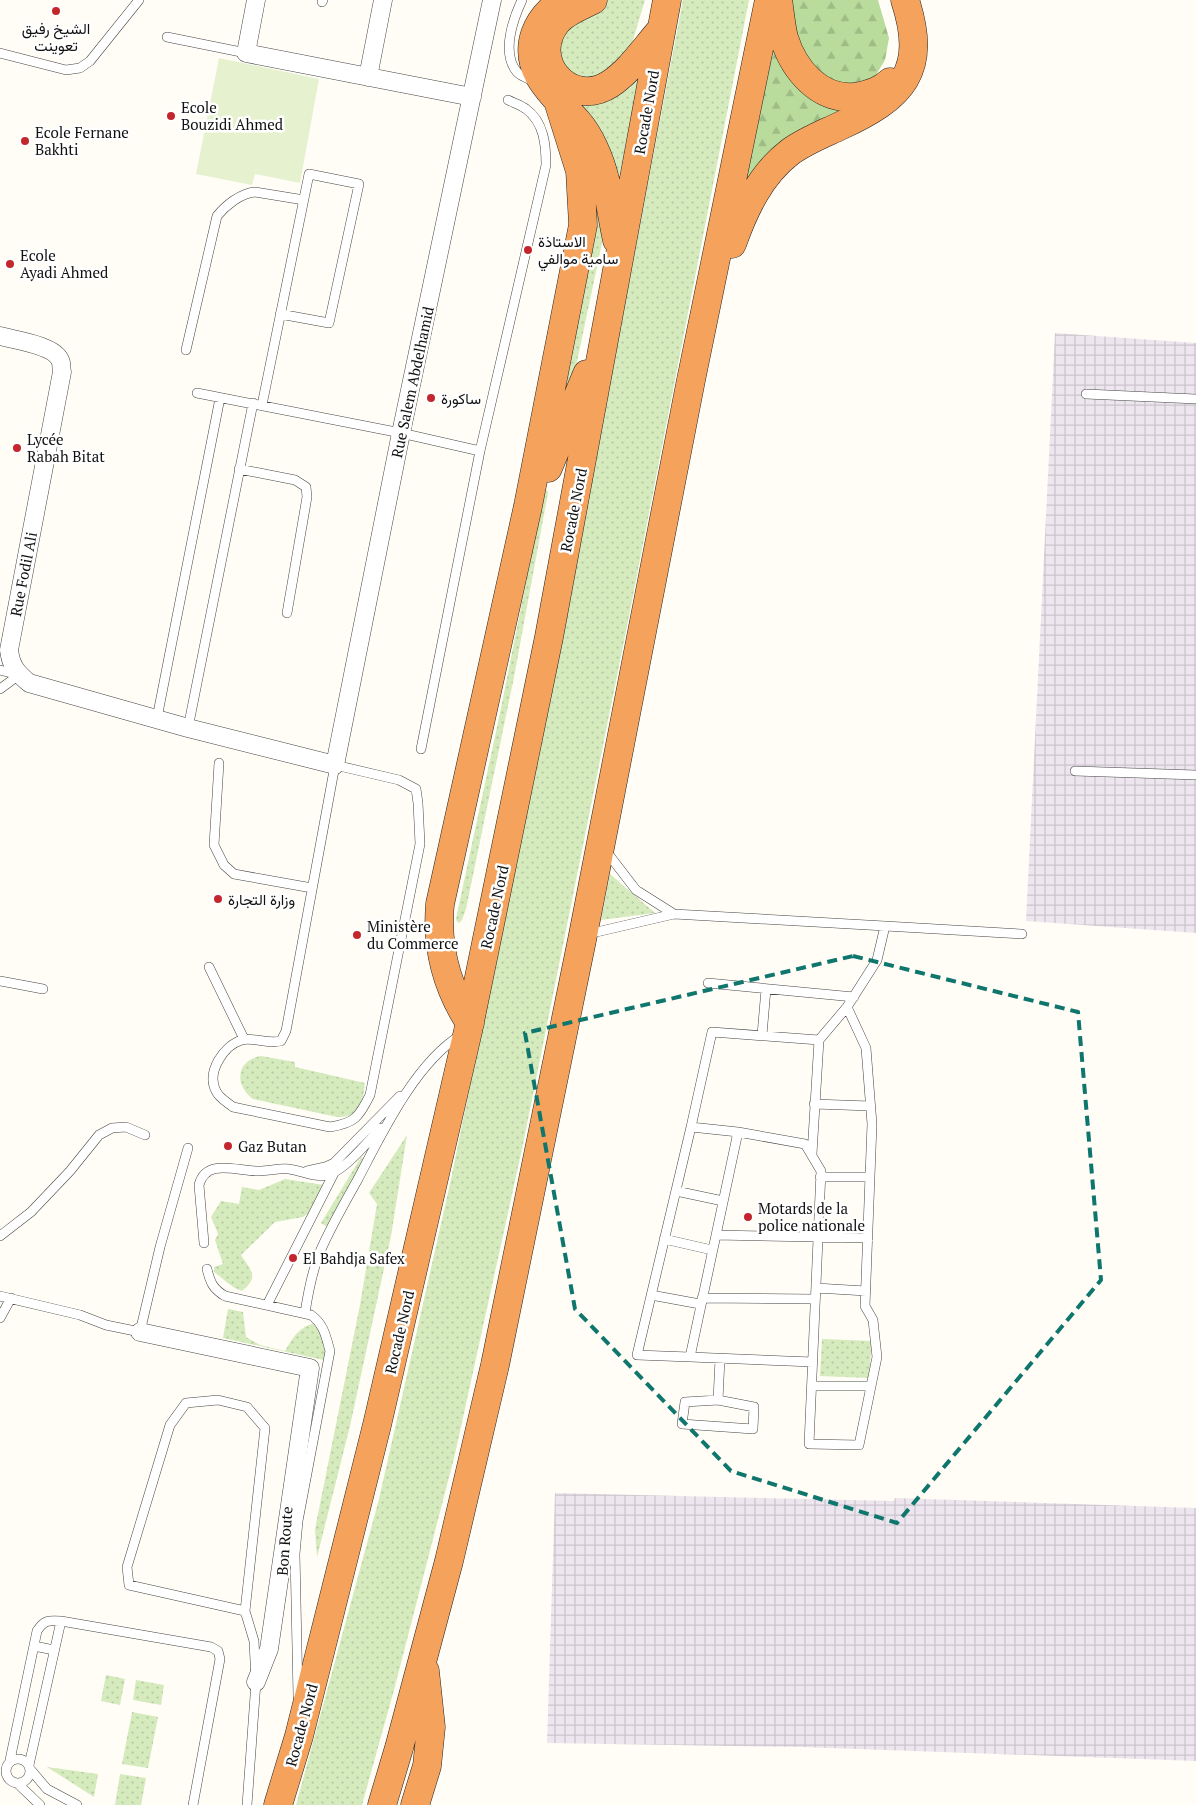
<svg xmlns="http://www.w3.org/2000/svg" width="1196" height="1805" viewBox="0 0 1196 1805" font-family="'PT Serif',Vazirmatn,serif">
<style>
.industrial{fill:url(#industrial-grid)}
.grass{fill:url(#grass-dots)}
.forest{fill:url(#forest-firs)}
.pitch{fill:#e6f2cf}
.lines{fill:none;stroke-linecap:round;stroke-linejoin:round}
.service-casing{stroke:#444;stroke-width:10}
.minor-casing{stroke:#444;stroke-width:19}
.motorway-casing{stroke:#222;stroke-width:29}
.service{stroke:#fff;stroke-width:9}
.minor{stroke:#fff;stroke-width:18}
.motorway{stroke:#f5a25d;stroke-width:28}
.marked{fill:none;stroke:#0f766e;stroke-width:4;stroke-dasharray:10 6;stroke-linejoin:round}
.poi-dot{fill:#c4262e;stroke:#fff;stroke-width:2}
.labels{text-anchor:middle;dominant-baseline:central;stroke-width:5;stroke-linejoin:round;paint-order:stroke}
.poi-label{font-size:15px;fill:#111;stroke:#fff;text-anchor:start}
.street-label{font-size:15px;fill:#111;stroke:#fff}
</style>
<defs>
<pattern id="industrial-grid" width="8" height="8" patternUnits="userSpaceOnUse" patternTransform="scale(1.25)"><rect width="8" height="8" fill="#eee6ef"/><path d="M0 4h8M4 0v8" fill="none" stroke="#cbc4cc"/></pattern>
<pattern id="grass-dots" width="8" height="8" patternUnits="userSpaceOnUse" patternTransform="scale(1.25)"><rect width="8" height="8" fill="#d5ebbd"/><path d="M2 2h.1M6 6h.1" fill="none" stroke="#b6c8a1" stroke-width="1.8" stroke-linecap="round"/></pattern>
<pattern id="forest-firs" width="22" height="20" patternUnits="userSpaceOnUse" patternTransform="scale(1.25)"><rect width="22" height="20" fill="#b9dc9c"/><path d="M5 1l3.5 6h-7zM16 11l3.5 6h-7z" fill="#9ebc85"/></pattern>
</defs>
<rect width="100%" height="100%" fill="#fffdf5"/>
<path class="industrial" d="M1055 333 1196 343V933L1026 921Z
M555 1493 894 1501 895 1498 1196 1508V1761L801 1747 547 1743Z"/>
<path class="grass" d="M601 0H645L631 47 623 60 587 82 558 64 557 33Z
M683 0H749L628 621 522 1149 455 1454 394 1690 362 1805H296L379 1499 450 1184 562 633Z
M640 75 616 192 575 98 616 96 630 88Z
M596 204 603 218 602 243 566 414 552 418 590 205Z
M547 490 548 493 514 677 466 909 462 920 459 923 456 920 457 914 500 713 544 492Z
M610 874 655 913 601 920Z
M261 1056 295 1062V1067L365 1083C363 1102 360 1118 337 1117L253 1099C234 1085 236 1060 261 1056Z
M407 1135 391 1236 350 1426 317 1557 315 1529 360 1305 377 1204 369 1193Z
M361 1157 367 1160 327 1227 321 1223Z
M285 1179 324 1185 314 1210 303 1217 275 1222 241 1255C251 1271 260 1276 242 1291 230 1287 224 1279 214 1272V1267L223 1264 215 1240 218 1234 211 1217 221 1201 239 1204 242 1187 259 1190Z
M228 1309 243 1312 246 1337 260 1345 285 1351C293 1337 299 1327 315 1323L326 1335 328 1361 223 1338Z
M822 1339 872 1341 869 1378 820 1376Z
M106 1675 125 1679 120 1705 101 1701Z
M136 1680 164 1685 161 1705 133 1700Z
M132 1712 158 1717 148 1768 122 1764Z
M47 1767 98 1774 94 1797Z
M120 1774 146 1778 141 1805H115Z"/>
<path class="forest" d="M787 0H878L889 38 885 60 873 80 852 89 833 85 801 57Z
M775 43 857 108 743 194Z"/>
<path class="pitch" d="M219 58 319 79 300 183 255 174 252 185 196 174Z"/>
<g class="lines">
<g class="service-casing">
<path id="service" d="M522 0C513 19 501 53 517 72 520 76 529 79 534 81
M322 2 323 0
M167 37 246 53
M0 53 66 70 80 68 90 61 139 0
M186 350 217 216C226 205 241 193 255 192L304 200
M197 393 401 433 480 451 421 749
M1086 394 1196 399
M262 405 309 174 359 184 329 323 280 314
M480 451 546 165C546 145 544 122 526 109 521 105 514 103 508 100
M239 469 295 480 306 487 307 497 287 613
M0 670 19 675 0 689
M157 718 220 398
M188 728 253 403
M219 763 214 845 224 865 234 874 312 888
M335 765 399 780 416 789 418 803 420 844 370 1095C359 1117 355 1123 330 1127L233 1107C227 1102 219 1098 216 1091 206 1072 224 1045 242 1040 252 1037 268 1044 281 1041L286 1031Z
M1075 771 1196 775
M606 851 636 890 674 914
M588 934 674 914 885 926
M209 967 244 1039
M0 981 43 989
M708 983 854 997
M847 1007 866 1048 872 1124 865 1306 873 1320 877 1357 859 1445 809 1444 821 1171 805 1144 738 1132 691 1127 712 1032 819 1040 847 1007 877 960 885 926 1022 934
M762 1035 766 989
M814 1104 870 1106
M738 1132 690 1357 813 1362
M812 1154 819 1040
M307 1171 325 1167 334 1163 400 1096
M820 1177H870
M676 1191 723 1201
M716 1235 868 1238
M0 1236 31 1212 70 1171 99 1135 112 1128 126 1127 145 1135
M664 1239 712 1250
M204 1243 199 1185C206 1157 239 1172 259 1171 269 1171 279 1168 289 1169 303 1171 317 1179 330 1174 346 1169 369 1140 381 1128
M207 1269C210 1282 213 1289 225 1296L311 1315C324 1324 326 1337 330 1351L298 1521 295 1554 298 1696
M816 1288 866 1291
M651 1295 700 1304
M0 1296 80 1315 106 1325 140 1332 160 1247 188 1148
M702 1298 815 1299
M267 1305 334 1173
M305 1313C308 1293 312 1273 319 1254 330 1228 344 1204 358 1179 382 1133 416 1062 461 1035
M0 1318 11 1298
M690 1357 637 1355 691 1127
M812 1386H871
M718 1400 754 1407 753 1429 682 1424 685 1402 718 1400 720 1359
M245 1611 129 1585 127 1567 170 1425 186 1403 218 1400 247 1407 265 1428 245 1611 254 1641 256 1682 247 1805
M34 1646 54 1650
M6 1771a12 12 0 1 1 24 0a12 12 0 1 1-24 0Z
M10 1760 37 1631C44 1620 49 1620 61 1621L211 1647 218 1651 220 1659 193 1805
M29 1765 61 1621
M30 1769 47 1789 77 1805
M17 1783 40 1805"/>
</g>
<g class="minor-casing">
<path id="minor" d="M256 0 246 53 472 97
M368 77 383 0
M0 336C14 340 54 345 60 360 62 363 61 368 62 372L9 650C11 666 16 672 29 683L188 728 335 765 401 433 492 0
M140 1332 310 1368 269 1649 256 1682"/>
</g>
<g class="motorway-casing">
<path id="motorway" d="M564 0C551 8 540 20 535 34 522 72 556 97 578 122 584 129 590 139 594 148 608 177 610 209 617 240
M593 0C581 6 565 12 557 22 526 60 570 110 610 84 630 71 645 48 661 30
M778 0C780 12 781 26 784 38 794 70 819 100 855 97 868 95 881 91 890 82
M732 244C744 210 760 175 790 152 805 141 823 134 840 126 903 97 928 71 905 0
M548 468 587 374
M470 1023C446 986 436 948 440 904L528 506 583 225 580 171 558 101
M278 1805 299 1736 377 1425 468 1031 549 637 667 0
M382 1805 399 1748 449 1561 495 1365 583 935 691 380 769 0
M415 1805 427 1766 431 1727 425 1671"/>
</g>
<use href="#service" class="service"/>
<use href="#minor" class="minor"/>
<use href="#motorway" class="motorway"/>
</g>
<path class="marked" d="M853 956 1078 1012 1101 1280 897 1523 731 1471 575 1309 525 1033Z"/>
<g class="poi-dot">
<circle cx="56" cy="11" r="5"/>
<circle cx="171" cy="116" r="5"/>
<circle cx="25" cy="141" r="5"/>
<circle cx="528" cy="250" r="5"/>
<circle cx="10" cy="264" r="5"/>
<circle cx="431" cy="398" r="5"/>
<circle cx="17" cy="448" r="5"/>
<circle cx="218" cy="899" r="5"/>
<circle cx="357" cy="935" r="5"/>
<circle cx="228" cy="1146" r="5"/>
<circle cx="748" cy="1217" r="5"/>
<circle cx="293" cy="1258" r="5"/>
</g>
<g class="labels">
<g class="poi-label">
<text x="56" y="28" text-anchor="middle">الشيخ رفيق<tspan x="56" dy="17">تعوينت</tspan></text>
<text x="181" y="107">Ecole<tspan x="181" dy="17">Bouzidi Ahmed</tspan></text>
<text x="35" y="132">Ecole Fernane<tspan x="35" dy="17">Bakhti</tspan></text>
<text x="538" y="241">الاستاذة<tspan x="538" dy="17">سامية موالفي</tspan></text>
<text x="20" y="255">Ecole<tspan x="20" dy="17">Ayadi Ahmed</tspan></text>
<text x="441" y="398">ساكورة</text>
<text x="27" y="439">Lycée<tspan x="27" dy="17">Rabah Bitat</tspan></text>
<text x="228" y="899">وزارة التجارة</text>
<text x="367" y="926">Ministère<tspan x="367" dy="17">du Commerce</tspan></text>
<text x="238" y="1146">Gaz Butan</text>
<text x="758" y="1208">Motards de la<tspan x="758" dy="17">police nationale</tspan></text>
<text x="303" y="1258">El Bahdja Safex</text>
</g>
<g class="street-label">
<text transform="translate(646 112) rotate(-80)">Rocade Nord</text>
<text transform="translate(412 382) rotate(-78)">Rue Salem Abdelhamid</text>
<text transform="translate(573 510) rotate(-79)">Rocade Nord</text>
<text transform="translate(23 574) rotate(-79)">Rue Fodil Ali</text>
<text transform="translate(494 907) rotate(-78)">Rocade Nord</text>
<text transform="translate(399 1332) rotate(-77)">Rocade Nord</text>
<text transform="translate(284 1541) rotate(-86)">Bon Route</text>
<text transform="translate(301 1725) rotate(-75)">Rocade Nord</text>
</g>
</g>
</svg>
